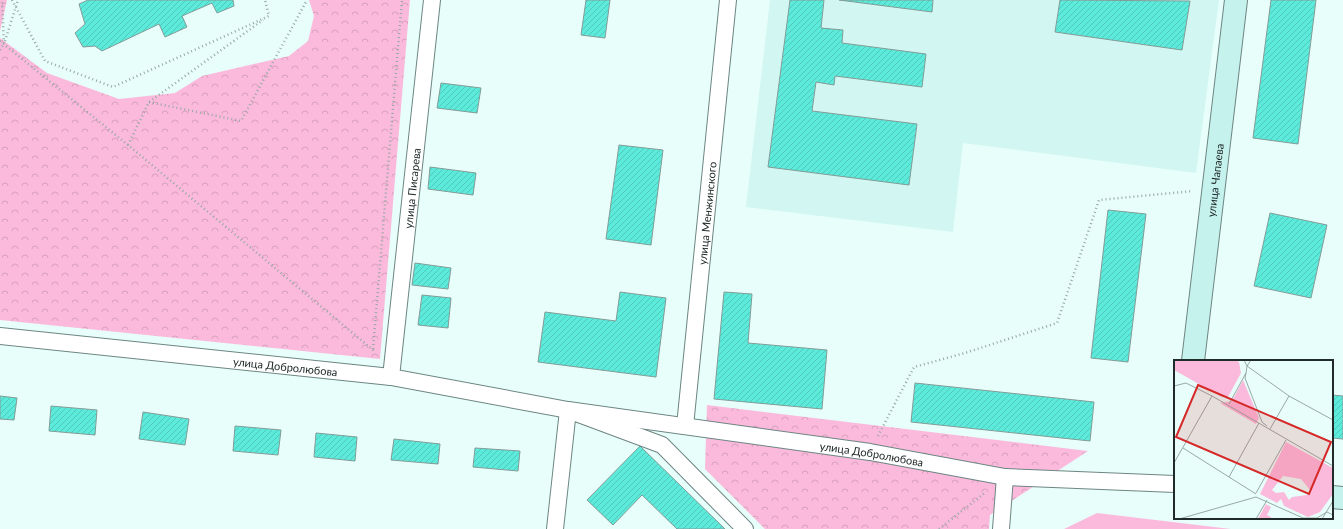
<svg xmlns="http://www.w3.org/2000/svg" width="1343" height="529" viewBox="0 0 1343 529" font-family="Lato,sans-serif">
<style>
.built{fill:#d2f7f2}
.park{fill:url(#park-crowns)}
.pitch{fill:#fbbadc}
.building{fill:url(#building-hatch);stroke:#829c98}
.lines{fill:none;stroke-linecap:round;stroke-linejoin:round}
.street-casing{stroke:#6d8683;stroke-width:18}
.secondary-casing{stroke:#6d8683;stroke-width:24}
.path{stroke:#96a7a4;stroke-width:2.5;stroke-dasharray:1 3;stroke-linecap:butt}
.street{stroke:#fff;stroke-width:16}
.secondary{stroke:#c6f2ee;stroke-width:22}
.labels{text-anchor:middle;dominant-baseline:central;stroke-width:3;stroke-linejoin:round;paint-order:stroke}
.street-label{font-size:11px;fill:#202a29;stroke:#fff}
.inset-road{fill:none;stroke:#98a9a6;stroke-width:1}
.view{fill:#d62828;fill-opacity:0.15;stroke:#d62828;stroke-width:2}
.inset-edge{fill:none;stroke:#202a29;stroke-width:2}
</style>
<defs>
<pattern id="park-crowns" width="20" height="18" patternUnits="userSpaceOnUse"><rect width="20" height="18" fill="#fbbadc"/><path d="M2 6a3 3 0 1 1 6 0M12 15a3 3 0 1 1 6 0" fill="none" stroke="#d7a0bd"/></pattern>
<pattern id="building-hatch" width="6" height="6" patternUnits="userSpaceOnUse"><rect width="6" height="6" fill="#5ceadb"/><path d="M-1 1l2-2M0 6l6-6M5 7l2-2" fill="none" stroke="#50c9bc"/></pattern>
</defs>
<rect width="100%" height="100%" fill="#e8fefa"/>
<path class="built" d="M770 0H1219L1196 173 963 143 953 232 746 207Z"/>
<path class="park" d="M0 0H7L0 31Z
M309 0H410L380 359 0 320V38L47 73 119 99 175 93 202 76 289 56 308 41 314 16Z
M707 405 1088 451 990 515 989 529H765L705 469Z"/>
<path class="pitch" d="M1097 513 1231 529H1064Z"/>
<path class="building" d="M88 0H233L234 6 217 13 212 3 182 16 187 27 165 37 159 24 102 51 95 46 83 47 75 33 85 24 79 4Z
M586 0H610L605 38 581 35Z
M790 0H824L821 28 843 30 842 43 926 54 922 87 835 76 834 85 816 82 812 111 917 124 909 185 768 167Z
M839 0H933L932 12Z
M1060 0 1190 1 1182 50 1055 32Z
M1271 0H1316L1298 144 1253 138Z
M441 83 481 88 477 113 437 108Z
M619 145 663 150 651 245 606 239Z
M430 167 476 173 473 195 428 189Z
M1108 210 1146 214 1128 362 1091 358Z
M1270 213 1327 225 1311 298 1254 286Z
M415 263 451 268 448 289 412 285Z
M620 292 666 298 656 377 538 362 545 312 616 321Z
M724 292 752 294 748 343 827 350 822 409 714 399Z
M422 295 451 298 448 328 418 325Z
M915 383 1094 402 1090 441 911 422Z
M1332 395 1343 396V439L1332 438Z
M0 396 17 398 14 420 0 419Z
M51 406 97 410 95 435 49 431Z
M143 412 189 419 185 445 139 439Z
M235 426 281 430 278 455 233 451Z
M316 433 357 437 355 461 314 457Z
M394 439 440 444 438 464 391 460Z
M640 446 725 529H677L642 495 613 525 587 500Z
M475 448 520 451 518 471 473 467Z"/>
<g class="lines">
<g class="street-casing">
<g id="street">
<path id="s1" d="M0 336 391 377 568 410 870 452 1005 477 1175 484"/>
<path id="s2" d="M391 377 432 0"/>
<path id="s3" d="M685 426 728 0"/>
<path d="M555 529 568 410 662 445 745 529"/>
<path d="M1001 529 1005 477"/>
</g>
</g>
<g class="secondary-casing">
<g id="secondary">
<path id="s4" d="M1193 361 1236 0"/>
<path d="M1332 497 1343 498"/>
</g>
</g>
<path class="path" d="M12 0 45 61 113 87 269 16 265 0
M0 41 128 145 373 350 375 353
M5 41 18 0
M0 50 4 44 2 0
M149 102 241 121 307 0
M128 145 149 102 263 20
M373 349 402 0
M878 436 914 367 965 353 1057 323 1099 200 1193 191
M939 529 986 492"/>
<use href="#street" class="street"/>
<use href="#secondary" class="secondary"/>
</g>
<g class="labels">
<g class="street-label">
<text stroke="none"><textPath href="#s4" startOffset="182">улица Чапаева</textPath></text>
<text stroke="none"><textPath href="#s2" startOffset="190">улица Писарева</textPath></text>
<text stroke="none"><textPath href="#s3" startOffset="214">улица Менжинского</textPath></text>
<text stroke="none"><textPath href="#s1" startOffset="287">улица Добролюбова</textPath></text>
<text stroke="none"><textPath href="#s1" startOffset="880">улица Добролюбова</textPath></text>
</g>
</g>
<g transform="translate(1174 360)">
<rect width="159" height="159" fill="#e8fefa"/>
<path d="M69 20 85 58 82 64 46 43 58 41ZM112 82 159 108V134L146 152 134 157 110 146 107 139 103 143 86 134ZM109 116 127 119 137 131 133 135 118 137 115 140 110 132 102 133 98 130ZM92 144 97 147 93 155 98 158 84 159Z" fill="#fbbadc" fill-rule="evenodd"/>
<path d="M0 0H61L65 2 67 13 54 37H48L0 10Z" fill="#fbbadc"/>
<path class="inset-road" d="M77 0 73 6 115 36 159 60M72 13 71 18 88 62 93 66M0 26 12 23 38 36 0 103M38 36 159 106M55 44 72 13 73 6 70 0M96 69 115 36M9 88 82 134M55 117 85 63M82 133 112 80M5 159 82 137 129 158H143L153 152 159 155M82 159 93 140M148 159 159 141"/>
<path class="view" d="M24 25 157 82 135 134 2 77Z"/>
<rect width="159" height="159" class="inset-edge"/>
</g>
</svg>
